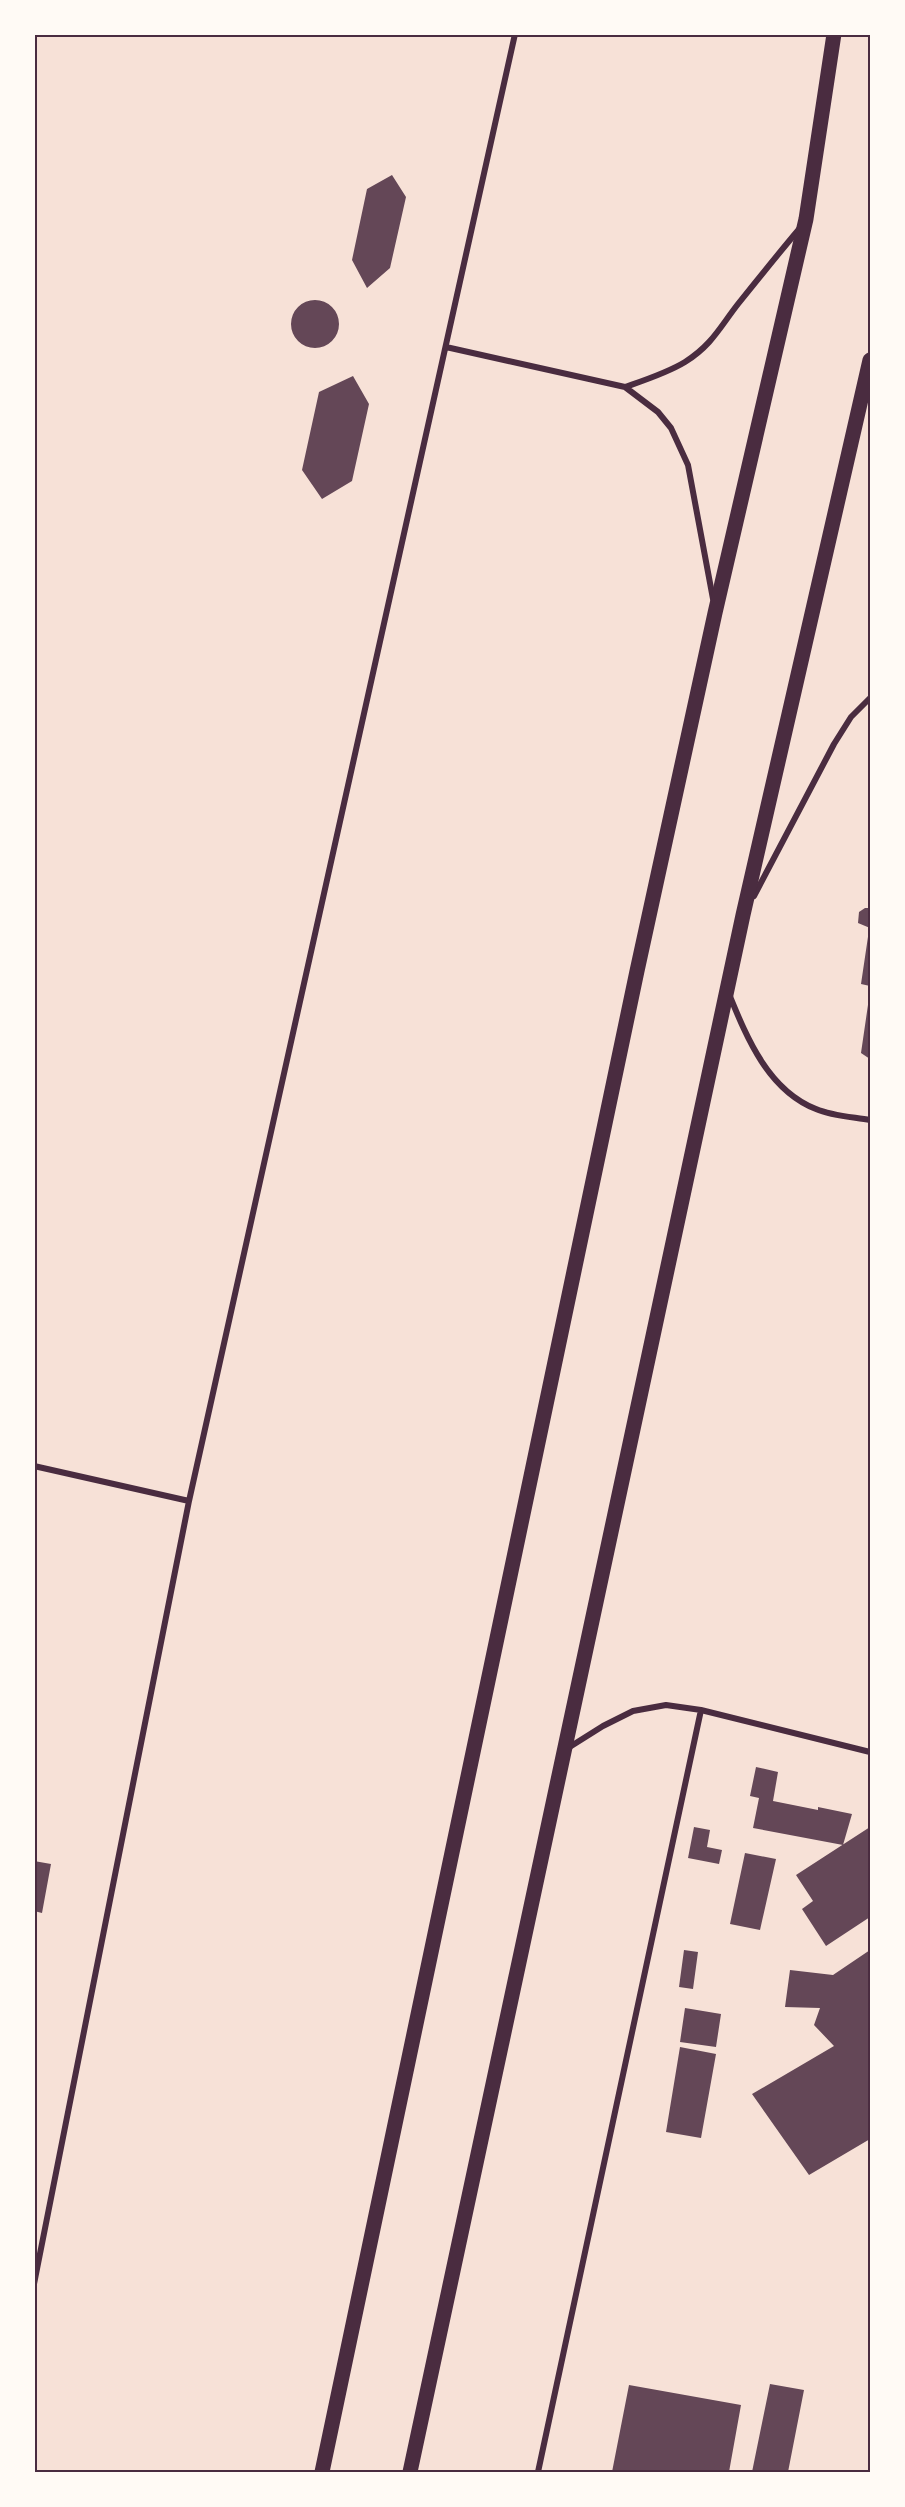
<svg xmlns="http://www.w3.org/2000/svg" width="905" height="2507" viewBox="0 0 905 2507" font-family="'Open Sans',sans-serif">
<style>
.building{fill:#644757}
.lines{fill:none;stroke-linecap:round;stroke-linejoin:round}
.minor{stroke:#4a2c40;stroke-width:6}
.primary{stroke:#4a2c40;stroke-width:15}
.neatline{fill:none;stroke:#4a2c40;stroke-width:2}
</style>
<rect width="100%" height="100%" fill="#f7e1d7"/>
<path class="building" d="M392 175 406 197 390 268 367 288 352 260 367 189Z
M291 324a24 24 0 1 1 48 0a24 24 0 1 1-48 0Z
M353 376 369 404 352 481 322 499 302 470 319 392Z
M865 908H870V928L858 923 859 912Z
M869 930H870V986L861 984Z
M869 998H870V1059L861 1053Z
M756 1767 778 1772 773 1801 818 1810V1807L852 1814 843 1845 753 1828 759 1798 750 1796Z
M694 1827 710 1830 707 1847 722 1850 719 1864 688 1858Z
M870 1827V1917L826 1946 802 1909 813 1901 796 1875Z
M745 1853 776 1859 760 1930 730 1924Z
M34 1861 51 1864 42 1913 34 1911Z
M684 1950 698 1952 693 1989 679 1987Z
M870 1950V2139L809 2175 752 2094 834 2046 814 2025 820 2008 785 2007 790 1970 833 1975Z
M685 2008 721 2014 716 2047 680 2042Z
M680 2047 716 2054 701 2138 666 2132Z
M770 2384 804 2390 788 2472H752Z
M629 2385 741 2405 729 2472H612Z"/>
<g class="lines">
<path class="minor" d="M446 347 625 387 658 412 671 428 688 465 713 599
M625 387C645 380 667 373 685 362 712 345 720 327 738 304 758 279 779 253 800 228
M754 896 834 744 851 717 870 698
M729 994C747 1038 768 1090 816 1109 832 1116 853 1117 870 1120
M34 1466 189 1501
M568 1748 603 1726 633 1711 666 1705 701 1710 870 1752
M34 2284 189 1501 515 34
M538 2472 701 1710"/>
<path class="primary" d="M322 2472 637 971 715 613 806 219 834 34
M410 2472 743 915 870 360"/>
</g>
<rect width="905" height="2507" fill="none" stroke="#fffaf5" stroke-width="72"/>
<rect x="36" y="36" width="833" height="2435" class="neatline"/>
</svg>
